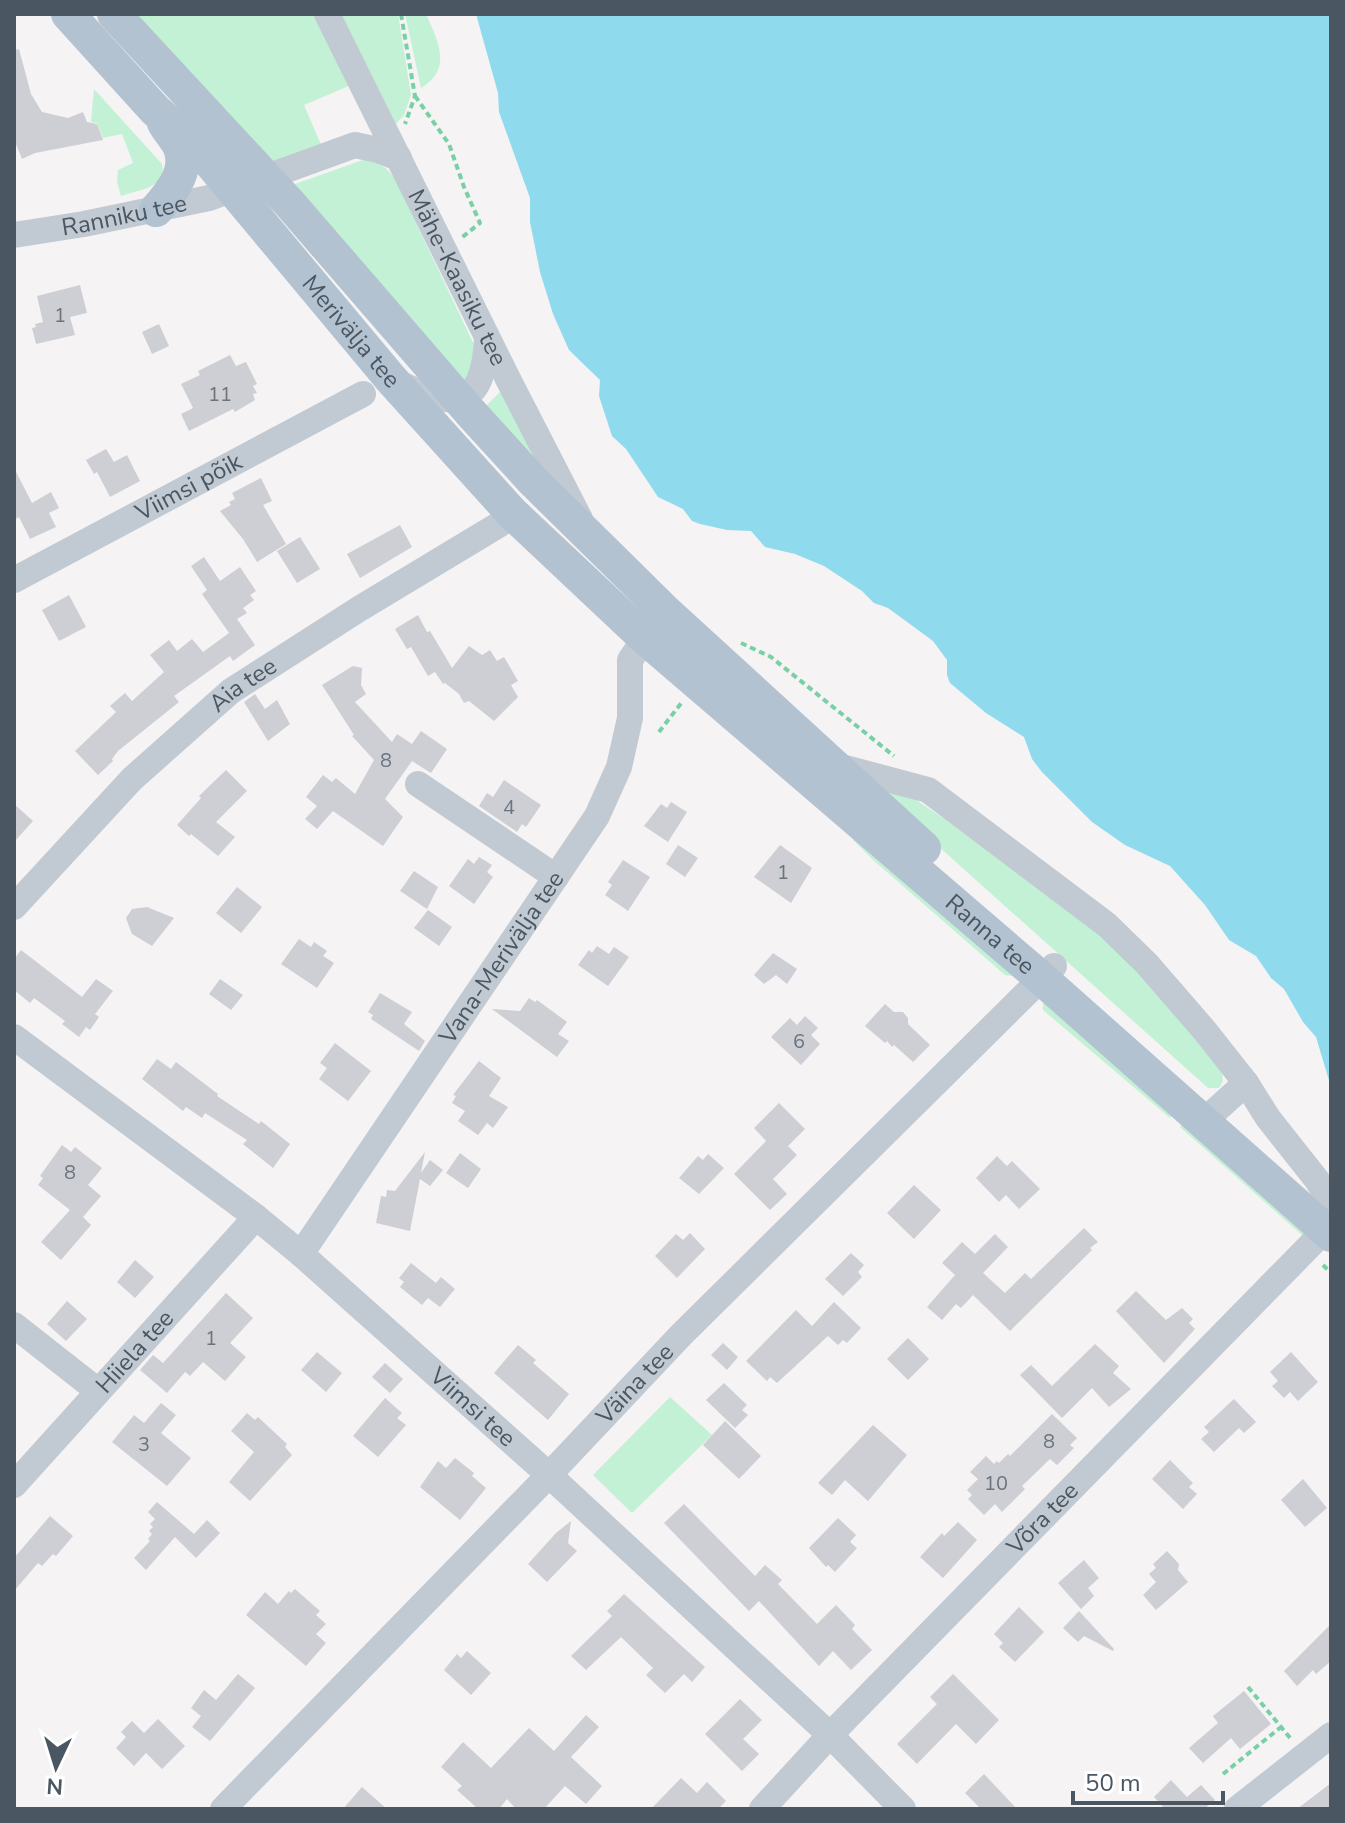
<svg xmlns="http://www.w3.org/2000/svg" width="1345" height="1823" viewBox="0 0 1345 1823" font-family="'Nunito Sans',sans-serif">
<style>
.green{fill:#c3f1d5}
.water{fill:#90daee}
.building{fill:#cdcfd5}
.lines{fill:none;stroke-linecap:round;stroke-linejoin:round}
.path{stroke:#7ad0a6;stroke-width:4;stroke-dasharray:6 4;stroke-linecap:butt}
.minor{stroke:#c1cad2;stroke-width:26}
.major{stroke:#b3c2d1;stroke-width:34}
.labels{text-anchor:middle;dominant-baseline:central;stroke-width:6;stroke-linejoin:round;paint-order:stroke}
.number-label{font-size:20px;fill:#6b747e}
.street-label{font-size:24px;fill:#4a5661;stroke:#fff}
</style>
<rect width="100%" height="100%" fill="#f5f3f3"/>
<path class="green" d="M131 14H321L351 85 304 105 322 147 274 163Z
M341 14H398L411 95 404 115 396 124Z
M405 14H426C438 41 453 69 421 88Z
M94 89 162 164C167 188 139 190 121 196L117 182 118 170 133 163 122 134 103 138 97 123 91 122Z
M363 160C378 162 386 166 395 179L478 353 465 385 294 187 295 184Z
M503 389 540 462 484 408Z
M893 792 916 800 946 820 1100 934 1144 977 1222 1072 1223 1081 1219 1088H1208L889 802 887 795Z
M854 835 1009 967 1012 976 1005 975 872 859 853 840Z
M1043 1002 1174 1111 1170 1118 1043 1010Z
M1185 1121 1305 1231 1303 1236 1180 1127Z
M670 1397 712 1435 632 1513 593 1475Z"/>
<path class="water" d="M476 14H1331V1087L1316 1037 1303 1022 1284 989 1271 978 1256 956 1229 940 1205 905 1170 866 1125 845 1092 822 1042 772 1032 759 1024 737 986 713 950 683 947 675V660L933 641 914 627 888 608 874 603 862 591 824 566 795 554 765 547 751 531 727 530 700 524 692 521 683 509 658 497 626 449 612 436 599 396 600 380 569 350 553 314 540 272 530 222V198L499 112 498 93Z"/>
<path class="building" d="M19 49 31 94 42 112 68 118 83 112 87 122 97 124 103 140 35 153 22 159 14 139V50Z
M80 285 87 313 70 317 75 335 36 344 32 328 36 327 35 324 43 322 37 296Z
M159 324 169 346 152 354 142 332Z
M230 355 236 366 246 362 257 384 253 386 257 393 253 394 255 400 235 412 233 409 189 431 181 414 193 408 181 384 200 375 198 371Z
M106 449 114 462 127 455 140 481 110 497 97 472 94 474 86 460Z
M14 468 32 503 51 492 59 508 49 513 56 527 30 539 19 517 14 520Z
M261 478 272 501 263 505 286 544 257 562 243 539 220 511 231 505 229 502 235 499 232 493Z
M400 525 412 547 360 578 347 554Z
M300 537 320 569 297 583 277 551Z
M204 557 220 581 240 567 256 591 250 595 254 600 243 608 247 613 237 619 255 645 233 661 230 656 174 696 179 702 118 751 112 759 113 761 98 775 75 751 116 712 110 706 125 693 132 701 164 672 150 655 169 640 177 651 192 639 203 652 229 633 202 594 207 590 191 566Z
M69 595 86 627 59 641 42 610Z
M418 615 427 632 430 631 452 668 469 646 482 655 490 650 497 661 504 657 518 681 511 685 518 697 494 721 469 701 464 703 459 694 445 683 443 684 435 672 428 676 411 647 407 649 395 629Z
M353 666 362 668 361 685 366 694 355 702 392 742 397 734 412 744 421 731 447 749 431 773 412 761 385 799 403 817 383 846 333 811 317 829 305 819 317 806 306 797 323 775 332 782 336 778 355 794 374 760 352 736 354 735 322 685Z
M255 694 265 709 277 700 290 724 268 741 244 702Z
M226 770 247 791 216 822 235 837 218 856 191 834 189 836 177 825 201 798 199 796Z
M504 780 541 805 526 827 522 824 517 832 479 806 487 793 493 797Z
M671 802 687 812 668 842 644 826 661 804 667 808Z
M14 804 33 821 14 842Z
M678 845 698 858 685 877 666 864Z
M780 845 812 868 791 903 754 877Z
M479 857 492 865 487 872 493 877 474 904 449 886 468 859 474 864Z
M623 860 650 877 628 911 605 895 612 885 608 882Z
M414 871 438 887 427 909 400 891Z
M237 887 262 907 241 933 216 913Z
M147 907 174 918 152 946 132 934 126 918 132 909Z
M428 910 452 927 439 946 414 928Z
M299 939 311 947 314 942 327 951 323 956 334 963 317 988 281 964Z
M597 946 609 954 614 947 629 957 608 986 578 965 589 950 592 953Z
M21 950 82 997 96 979 113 991 95 1014 99 1017 90 1030 86 1027 79 1037 62 1024 65 1021 34 998 30 1003 14 990V959Z
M773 953 797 969 787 984 776 975 764 984 754 975Z
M220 979 243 995 231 1010 209 994Z
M380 993 412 1012 404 1024 425 1041 419 1051 371 1019 373 1015 368 1012Z
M529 998 535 1002 537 1000 567 1022 558 1034 569 1041 557 1057 492 1009 520 1011Z
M885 1004 894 1012H903L908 1018V1024L930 1045 913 1062 894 1045 892 1047 887 1041 885 1043 865 1026Z
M805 1016 818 1028 811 1035 820 1044 801 1065 771 1037 790 1018 797 1025Z
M335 1043 371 1071 348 1101 319 1079 327 1068 320 1063Z
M157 1059 171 1069 176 1062 218 1094 217 1096 259 1124 261 1121 290 1144 273 1168 243 1144 247 1140 205 1113 202 1118 186 1107 183 1111 142 1079Z
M479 1061 501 1078 489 1096 508 1107 493 1128 487 1123 478 1135 458 1121 465 1111 452 1103 456 1096 453 1095Z
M779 1103 805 1129 788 1146 797 1155 773 1179 787 1194 770 1210 734 1174 766 1141 754 1128Z
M62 1145 71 1152 75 1147 102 1168 88 1185 101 1196 83 1217 91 1225 61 1260 41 1242 70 1210 38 1185 43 1178 40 1176Z
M425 1152 421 1173 430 1160 443 1170 430 1186 420 1179 410 1231 376 1223 381 1196 386 1197 387 1190 395 1191Z
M460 1153 481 1169 468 1188 446 1173Z
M708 1154 724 1168 699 1194 679 1178 698 1156 703 1160Z
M997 1156 1007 1166 1012 1161 1040 1189 1019 1209 1006 1195 999 1202 976 1178Z
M914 1185 941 1210 914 1239 887 1213Z
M1084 1228 1098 1242 1090 1248 1092 1250 1010 1331 973 1295 961 1308 956 1304 942 1320 927 1307 955 1275 942 1263 962 1242 975 1254 995 1234 1008 1247 983 1273 1005 1293 1025 1273 1031 1279Z
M690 1233 705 1249 677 1278 655 1256 676 1234 683 1240Z
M851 1253 864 1265 858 1272 862 1277 843 1296 825 1279Z
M135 1260 154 1277 135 1298 117 1282Z
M411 1263 436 1283 441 1277 455 1289 440 1307 428 1298 422 1305 400 1287 404 1282 399 1278Z
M1136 1291 1166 1320 1182 1308 1193 1319 1189 1323 1195 1329 1164 1363 1116 1311Z
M226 1293 253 1318 230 1343 246 1357 225 1381 203 1362 190 1376 185 1372 167 1393 140 1370 153 1355 163 1363Z
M67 1301 87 1319 66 1341 47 1324Z
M834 1302 861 1328 847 1343 843 1340 838 1345 828 1336 777 1383 770 1377 767 1381 746 1361 796 1310 812 1326Z
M908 1338 929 1359 908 1380 887 1359Z
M723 1343 738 1357 727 1370 711 1355Z
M1095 1344 1119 1366 1113 1373 1131 1389 1109 1407 1092 1388 1062 1418 1020 1375 1031 1365 1052 1386Z
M518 1345 536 1360 533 1363 569 1394 548 1420 494 1373Z
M317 1352 342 1373 326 1392 301 1370Z
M1291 1352 1318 1382 1298 1401 1290 1392 1284 1398 1272 1386 1278 1381 1270 1372Z
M385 1363 403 1379 390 1393 372 1377Z
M724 1383 747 1405 742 1410 748 1415 735 1428 706 1400Z
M385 1398 402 1413 397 1418 406 1425 378 1457 353 1436Z
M1234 1399 1256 1422 1244 1433 1239 1428 1214 1452 1201 1439 1209 1432 1204 1427Z
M161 1403 176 1415 161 1433 191 1458 167 1486 112 1442 134 1415 144 1423Z
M247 1413 255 1420 258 1417 287 1444 285 1447 292 1455 250 1501 229 1482 254 1452 231 1431Z
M1052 1414 1077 1438 1070 1445 1074 1448 1057 1465 1050 1459 1022 1486 1025 1489 1002 1512 995 1504 984 1515 968 1499 972 1495 967 1490 978 1479 970 1472 986 1456 994 1464 997 1461 999 1463 1008 1454 1010 1456Z
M725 1421 761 1456 739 1479 703 1445Z
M873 1425 907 1455 868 1501 845 1480 832 1495 818 1483Z
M455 1458 474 1473 472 1476 486 1488 460 1520 420 1487 438 1461 446 1468Z
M1170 1460 1193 1483 1189 1487 1197 1494 1183 1509 1152 1479Z
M1303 1479 1327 1508 1305 1527 1281 1500Z
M157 1502 194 1534 207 1520 220 1533 196 1558 175 1537 146 1570 134 1558 150 1541 148 1539 152 1534 149 1531 153 1527 150 1524 155 1519 148 1512Z
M684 1504 755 1576 765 1565 782 1580 778 1584 817 1624 836 1605 855 1625 852 1629 872 1650 851 1670 833 1651 819 1666 759 1601 749 1611 664 1523Z
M50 1516 73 1536 56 1556 53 1554 42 1566 38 1563 14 1591V1558Z
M838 1518 856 1535 850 1542 857 1548 835 1572 828 1565 826 1567 809 1548Z
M571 1521 568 1543 577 1551 547 1582 528 1564 556 1533Z
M958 1522 977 1540 943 1578 920 1557 942 1533 944 1536Z
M1167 1551 1179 1564 1178 1570 1188 1582 1156 1610 1143 1595 1156 1582 1149 1574 1156 1568 1153 1564Z
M1084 1560 1099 1578 1088 1588 1094 1596 1081 1609 1058 1583Z
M295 1589 320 1611 316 1615 326 1624 316 1634 326 1643 306 1666 246 1615 265 1592 278 1604 289 1591 291 1593Z
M624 1594 705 1667 692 1682 684 1674 665 1693 646 1675 653 1668 621 1637 586 1670 571 1656 612 1616 607 1611Z
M1019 1607 1044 1632 1015 1662 999 1647 1003 1643 994 1634Z
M1079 1611 1114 1649 1113 1651 1084 1636 1078 1642 1063 1628Z
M1331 1624V1661L1316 1674 1313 1670 1297 1686 1284 1671Z
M467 1651 491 1673 471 1695 444 1670 457 1654 461 1658Z
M238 1674 255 1688 210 1741 192 1727 201 1716 191 1708 204 1690 216 1700Z
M953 1674 999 1720 976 1744 956 1724 917 1764 897 1744 937 1704 930 1697Z
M1244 1691 1271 1724 1240 1749 1231 1738 1203 1763 1189 1748 1218 1723 1213 1716Z
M740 1699 762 1720 743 1739 759 1754 742 1771 705 1734Z
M586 1715 599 1727 571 1757 602 1786 586 1804 565 1786 544 1809H516L507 1799 499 1809H478L457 1790 462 1786 441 1767 463 1742 491 1768 529 1728 554 1751Z
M158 1719 185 1746 162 1769 146 1753 134 1766 116 1748 126 1737 121 1732 132 1721 144 1733Z
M984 1774 1017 1809H981L965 1793Z
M681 1778 697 1793 707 1782 726 1801 718 1809H651Z
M1171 1780 1187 1797 1201 1785 1215 1800 1204 1809H1165L1154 1797Z
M1331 1783V1809H1297Z
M362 1787 387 1809H343Z"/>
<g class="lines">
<path class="path" d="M401 14 415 96 405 124
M415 96 449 144 464 187 480 223 460 239
M741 643 771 657 894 756
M659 732 682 702
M1323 1265 1331 1273
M1248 1687 1291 1739
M1223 1774 1281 1727"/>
<g class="minor">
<path id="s1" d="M327 14 508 379 580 519"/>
<path id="s2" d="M14 235 84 224 209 198 355 145 378 150 399 158"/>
<path d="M401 384C457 411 483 407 487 339"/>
<path id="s3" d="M14 580 363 394"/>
<path d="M838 766 928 790 1107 925 1147 964 1205 1031 1246 1083 1268 1118 1317 1180 1331 1203"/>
<path d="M418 784 556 877"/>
<path id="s4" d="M14 907 132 779 231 691 359 609 500 524 512 513"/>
<path id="s5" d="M14 1037 256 1217 301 1254 549 1475 830 1735 903 1809"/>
<path d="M1204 1121 1246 1083"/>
<path id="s6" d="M301 1254 597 816 619 767 630 718V660L645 638"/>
<path d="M14 1325 98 1391"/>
<path id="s7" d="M14 1485 256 1217"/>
<path id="s8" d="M223 1809 549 1475 681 1335 1054 966"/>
<path id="s9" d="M762 1809 830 1735 1331 1224"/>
<path d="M1237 1809 1331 1735"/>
</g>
<g class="major">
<path id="s10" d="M68 14 155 110 199 149 391 379 512 513 645 638 1041 978 1331 1235"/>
<path d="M114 14 291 205 470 412 533 481 666 612 924 848"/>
<path d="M156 210C169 195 188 173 181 151 179 142 169 132 164 123"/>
</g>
</g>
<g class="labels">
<g class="number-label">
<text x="60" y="315">1</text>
<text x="220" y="394">11</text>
<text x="386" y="760">8</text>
<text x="509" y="807">4</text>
<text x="783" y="872">1</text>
<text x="799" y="1041">6</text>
<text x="70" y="1172">8</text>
<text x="211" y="1338">1</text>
<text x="1049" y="1441">8</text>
<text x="144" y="1444">3</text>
<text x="996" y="1483">10</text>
</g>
<g class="street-label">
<text stroke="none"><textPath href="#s2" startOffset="112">Ranniku tee</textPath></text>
<text stroke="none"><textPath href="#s1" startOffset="294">Mähe-Kaasiku tee</textPath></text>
<text stroke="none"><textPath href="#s10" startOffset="426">Merivälja tee</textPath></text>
<text stroke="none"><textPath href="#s3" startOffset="198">Viimsi põik</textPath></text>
<text stroke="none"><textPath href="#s4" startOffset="320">Aia tee</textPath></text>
<text stroke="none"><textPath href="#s10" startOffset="1306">Ranna tee</textPath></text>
<text stroke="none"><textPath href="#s6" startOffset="358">Vana-Merivälja tee</textPath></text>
<text stroke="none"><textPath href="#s7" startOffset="180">Hiiela tee</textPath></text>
<text stroke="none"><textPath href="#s8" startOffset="592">Väina tee</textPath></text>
<text stroke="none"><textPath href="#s5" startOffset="590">Viimsi tee</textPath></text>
<text stroke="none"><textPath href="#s9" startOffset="404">Võra tee</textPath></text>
</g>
</g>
<rect width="1345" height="1823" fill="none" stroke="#4a5661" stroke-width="32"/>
<g transform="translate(56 1767) rotate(184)" stroke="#ffffff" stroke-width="6" paint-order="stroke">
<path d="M0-6L14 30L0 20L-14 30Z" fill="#4a5661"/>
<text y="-12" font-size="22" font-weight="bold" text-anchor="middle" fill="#4a5661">N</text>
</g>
<path d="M1073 1791v12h150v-12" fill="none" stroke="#4a5661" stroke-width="4"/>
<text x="1085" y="1791" font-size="24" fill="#4a5661" stroke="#ffffff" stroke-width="6" paint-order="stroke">50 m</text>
</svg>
